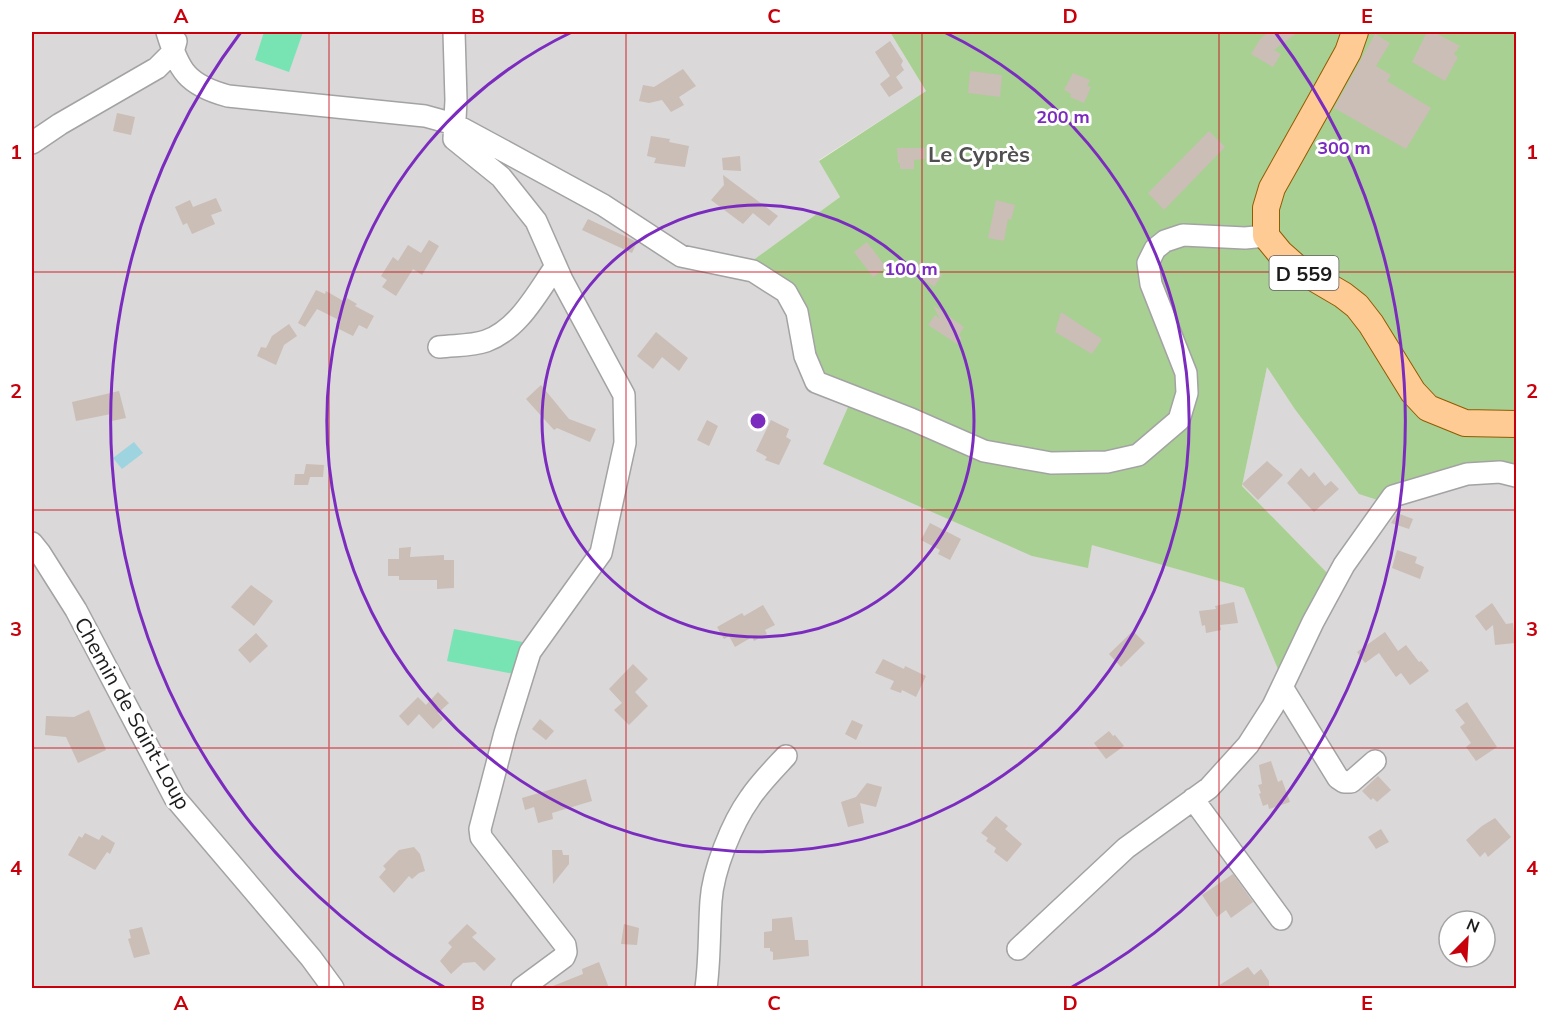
<svg xmlns="http://www.w3.org/2000/svg" width="1548" height="1020" viewBox="0 0 1548 1020" font-family="Mulish,sans-serif">
<style>
.residential{fill:#dad8d8;fill-rule:evenodd}
.forest{fill:#a8d092}
.pitch{fill:#78e3b3}
.water{fill:#9dd4df}
.building{fill:#cabeb6}
.lines{fill:none;stroke-linecap:round;stroke-linejoin:round}
.minor-casing{stroke:#a3a3a3;stroke-width:24}
.major-casing{stroke:#935a00;stroke-width:28}
.minor{stroke:#fff;stroke-width:21}
.major{stroke:#ffcb94;stroke-width:26}
.grid{fill:none;stroke:#c7000c;stroke-width:1.5;stroke-opacity:0.55}
.ring{fill:none;stroke:#7b2cbf;stroke-width:3}
.labels{text-anchor:middle;dominant-baseline:central;stroke-width:6;stroke-linejoin:round;paint-order:stroke}
.shield{fill:#fff;stroke:#606060;stroke-width:1.5}
.shield-label{font-size:20px;font-weight:bold;fill:#1c1c1c}
.street-label{font-size:21px;fill:#1c1c1c;stroke:#fff}
.neighbourhood-label{font-size:22px;font-weight:bold;fill:#4f4f4f;stroke:#fff}
.centre{fill:#7b2cbf;stroke:#fff;stroke-width:3}
.ring-label{font-size:18px;text-anchor:middle;font-weight:bold;fill:#7b2cbf;stroke:#fff;stroke-width:6;stroke-linejoin:round;paint-order:stroke}
.neatline{fill:none;stroke:#c7000c;stroke-width:2}
.grid-label{font-size:20px;text-anchor:middle;font-weight:bold;fill:#c7000c}
</style>
<rect width="100%" height="100%" fill="#eee9e0"/>
<path class="residential" d="M32 32H890L926 91 819 160 840 197 745 266 1088 567 1092 544 1244 588 1331 578 1242 486 1267 366 1294 408 1516 469V988H32ZM1449 921H1485V957H1449Z"/>
<path class="forest" d="M890 32H1516V469L1387 503 1359 494 1294 408 1267 367 1242 486 1332 578 1283 681 1244 588 1092 545 1088 568 1032 556 823 464 852 398 805 370 791 300 745 266 840 197 819 161 926 91Z"/>
<path class="pitch" d="M264 32H303L289 72 255 60Z
M454 629 528 643 519 675 447 661Z"/>
<path class="water" d="M134 442 143 453 122 469 113 458Z"/>
<path class="building" d="M1269 32H1298L1274 50 1281 54 1273 67 1251 54 1260 39Z
M1427 32H1434L1460 46 1454 54 1458 57 1445 81 1412 62Z
M1375 34 1390 43 1376 66 1391 75 1387 81 1431 108 1406 149 1334 108Z
M890 41 903 61 901 65 904 70 896 77 903 88 889 97 880 84 890 76 875 52Z
M683 69 696 86 679 97 684 105 671 112 662 100 649 103 639 101 643 85 654 87Z
M970 71 1002 75 1000 97 968 93Z
M1073 73 1090 80 1087 86 1091 87 1084 103 1070 97 1071 94 1064 90Z
M117 113 135 117 131 135 113 131Z
M1209 131 1225 147 1164 210 1148 193Z
M651 136 670 139 669 142 689 146 685 167 654 163 656 158 647 156Z
M897 148H925V159L914 160V169H900V163H898Z
M740 156 741 171 723 170 722 158Z
M723 175 778 216 769 226 753 213 743 224 711 200 724 185Z
M216 198 222 211 211 215 215 224 192 234 187 223 183 225 175 207 190 200 193 207Z
M996 200 1015 205 1011 220 1008 219 1004 241 988 238Z
M588 219 637 242 632 253 582 230Z
M429 240 439 246 422 275 413 269 396 296 382 287 387 280 381 276 393 257 398 261 408 245 421 253Z
M867 242 886 267 873 277 854 252Z
M920 260 942 275 934 287 920 277 917 271Z
M316 290 325 294 326 291 345 302 347 298 357 304 355 306 374 316 367 329 359 325 353 336 337 328 341 321 317 309 305 327 298 323Z
M933 305 964 327 959 335 962 338 957 344 928 325 935 315 940 319Z
M1061 312 1102 339 1092 354 1055 332Z
M289 324 297 336 284 345 276 365 257 356 261 347 266 348 272 336Z
M656 332 688 358 679 371 662 357 653 369 637 356Z
M541 385 569 419 596 429 590 442 564 431 557 428 554 430 526 399Z
M119 391 126 418 112 421 111 414 76 421 72 402Z
M707 420 718 426 709 446 697 440Z
M771 420 789 429 786 437 791 440 779 465 765 460 767 457 756 451Z
M1267 461 1283 475 1258 500 1242 484Z
M306 464 324 465 323 477H310L308 485H294L295 474H304Z
M1301 468 1309 477 1314 472 1325 486 1331 481 1339 489 1314 512 1287 483Z
M1397 513 1413 519 1409 529 1391 523Z
M930 523 961 539 950 560 938 554 940 550 921 540Z
M411 547 410 557 444 555V560H454V588L437 589V580H399V576H388V559H399V548Z
M1397 550 1417 557 1415 563 1424 567 1420 579 1392 568Z
M251 585 273 601 254 626 231 607Z
M1234 602 1238 623 1220 625 1221 630 1206 633 1205 625 1202 626 1199 611 1216 609 1215 606Z
M1492 603 1506 624 1513 623 1515 643 1495 645 1493 625 1486 631 1475 616Z
M763 605 775 625 765 630 767 634 754 641 752 637 735 647 729 636 724 639 717 627 742 613 744 616Z
M1133 631 1145 643 1121 667 1109 654Z
M1385 632 1398 651 1406 645 1419 662 1421 661 1429 671 1410 685 1401 673 1396 677 1379 653 1365 663 1357 652Z
M256 633 268 646 250 663 238 650Z
M883 659 904 669 905 666 926 676 916 697 902 690 901 693 890 689 894 681 875 673Z
M633 664 648 679 635 692 648 706 629 725 614 710 622 703 609 689Z
M438 692 449 703 438 713 443 719 433 729 419 714 408 726 399 716 418 697 426 705Z
M1467 702 1497 747 1476 761 1466 747 1471 743 1460 727 1465 723 1455 710Z
M89 710 106 750 78 763 66 737 45 735 46 716 74 717Z
M540 719 554 731 546 740 532 729Z
M852 720 863 725 856 740 845 734Z
M1109 731 1113 736 1115 735 1124 746 1106 759 1094 743Z
M1271 761 1278 782 1282 780 1290 802 1269 809 1268 804 1263 806 1259 794 1261 793 1258 785 1262 784 1259 765Z
M1378 776 1391 790 1377 802 1373 798 1371 800 1362 791Z
M586 779 592 801 552 813 553 819 538 823 534 807 525 810 522 798Z
M867 783 882 787 876 807 860 803 864 823 848 827 841 802 856 797Z
M996 816 1008 826 1005 829 1022 844 1007 862 994 852 996 848 986 841 988 838 981 833Z
M1495 818 1511 837 1488 857 1485 852 1480 857 1466 840 1482 826Z
M1381 829 1389 842 1376 849 1368 837Z
M85 833 99 840 102 835 115 843 110 854 107 852 95 870 68 855 79 836 82 838Z
M414 847 420 854 425 871 419 873 412 879 409 876 394 893 379 877 386 869 383 866 399 850Z
M552 850H562L563 855H569V864L553 884Z
M1233 874 1253 902 1231 918 1226 910 1217 917 1202 895Z
M792 917 795 940H808L809 956 773 960V952L770 951V948H764V932L772 931V919Z
M467 924 477 933 472 937 496 959 484 971 475 962 463 963 451 974 440 961 452 947 448 943Z
M624 924 639 928 637 945 621 944Z
M142 927 150 954 134 958 128 939 131 938 129 930Z
M599 962 609 988H548L583 974 582 969Z
M1248 967 1254 975 1261 969 1269 981V988H1215Z"/>
<g class="lines">
<g class="minor-casing">
<path id="minor" d="M167 32C179 71 187 85 228 96L425 116 454 124 515 157 603 205 681 256 753 271 786 292 797 312 805 356 816 382 911 419 984 451 1051 463 1107 462 1138 455 1179 420 1187 393 1186 373 1151 284 1148 263 1155 249 1165 241 1183 235 1245 238 1266 236
M454 32 456 100 454 139 501 177 536 221 562 280 624 395 625 443 601 553 530 652 505 733 480 829 481 837 565 945 566 952 564 957 522 988
M32 143 60 124 157 68 173 52 176 41
M439 347C454 345 472 346 486 341 519 329 537 293 556 266
M32 543 40 553 76 610 175 798 311 958 333 988
M1282 687 1338 778 1344 782H1351L1375 761
M1193 799 1281 919
M1018 949 1126 848 1209 788 1248 745 1273 706 1313 622 1344 565 1393 496 1467 474 1500 472 1516 476
M706 988C710 959 709 930 711 901 713 870 732 823 750 798 760 783 774 769 786 756"/>
</g>
<g class="major-casing">
<path id="major" d="M1355 32 1348 52 1327 90 1272 188 1266 208V236L1280 253 1297 268 1343 295 1357 306 1371 324 1413 392 1428 408 1465 423 1516 424"/>
</g>
<use href="#minor" class="minor"/>
<use href="#major" class="major"/>
</g>
<path class="grid" d="M329 32V988M626 32V988M922 32V988M1219 32V988M32 272H1516M32 510H1516M32 748H1516"/>
<g class="ring">
<circle cx="758" cy="421" r="216"/>
<path d="M944 32A431 431 0 1 1 572 32"/>
<path d="M444 987A647 647 0 0 1 241 32M1275 32A647 647 0 0 1 1072 987"/>
</g>
<g class="labels">
<rect class="shield" x="1269.5" y="256" width="69" height="34" rx="4.5"/>
<g class="shield-label">
<text x="1304" y="273">D 559</text>
</g>
<g class="street-label">
<text transform="translate(133 713) rotate(61)">Chemin de Saint-Loup</text>
</g>
<g class="neighbourhood-label">
<text x="979" y="154">Le Cyprès</text>
</g>
</g>
<circle cx="758" cy="421" r="9" class="centre"/>
<g class="ring-label">
<text x="1063" y="123">200 m</text>
<text x="1344" y="154">300 m</text>
<text x="911" y="275">100 m</text>
</g>
<rect width="1548" height="1020" fill="none" stroke="#ffffff" stroke-width="66"/>
<g transform="translate(1467 939) rotate(24)"><circle r="28" fill="#ffffff" stroke="#a4a4a4" stroke-width="1.5"/>
<path d="M0-4.5L10 22L0 15L-10 22Z" fill="#c7000c"/>
<text y="-9" font-size="16" font-weight="bold" text-anchor="middle" fill="#1c1c1c">N</text>
</g>
<rect x="33" y="33" width="1482" height="954" class="neatline"/>
<g class="grid-label">
<text x="181" y="23">A</text>
<text x="478" y="23">B</text>
<text x="774" y="23">C</text>
<text x="1070" y="23">D</text>
<text x="1367" y="23">E</text>
<text x="16" y="159">1</text>
<text x="1532" y="159">1</text>
<text x="16" y="398">2</text>
<text x="1532" y="398">2</text>
<text x="16" y="636">3</text>
<text x="1532" y="636">3</text>
<text x="16" y="875">4</text>
<text x="1532" y="875">4</text>
<text x="181" y="1010">A</text>
<text x="478" y="1010">B</text>
<text x="774" y="1010">C</text>
<text x="1070" y="1010">D</text>
<text x="1367" y="1010">E</text>
</g>
</svg>
